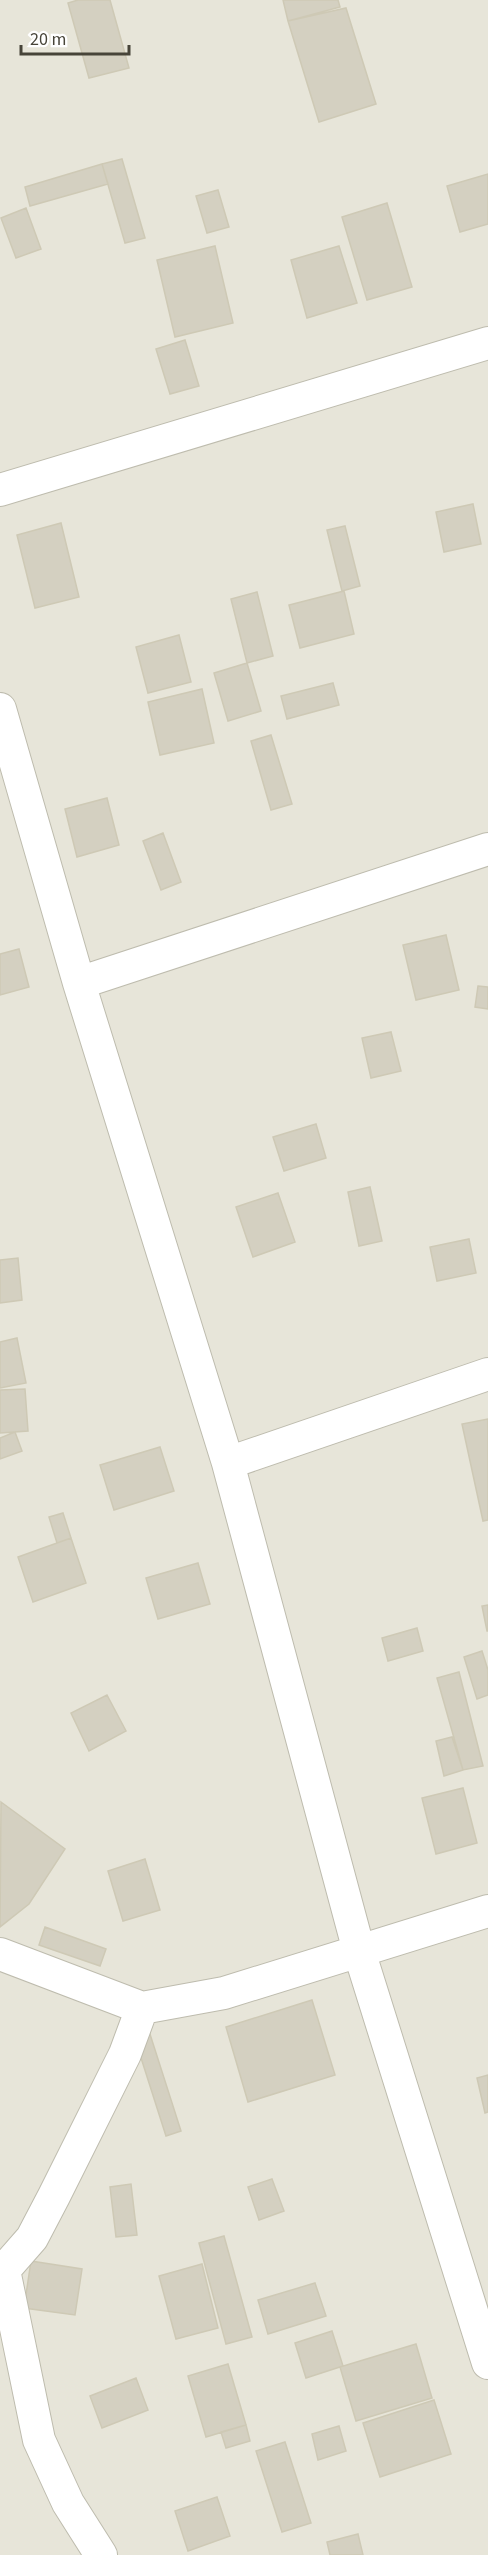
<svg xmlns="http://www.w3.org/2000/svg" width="488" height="2555" viewBox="0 0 488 2555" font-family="'Source Sans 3',sans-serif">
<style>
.residential{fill:#e7e5d9}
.building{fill:#d4d0c1;stroke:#cec9b5;stroke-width:1.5}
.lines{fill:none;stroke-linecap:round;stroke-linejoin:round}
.minor-casing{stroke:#bebcae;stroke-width:34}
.minor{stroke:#fff;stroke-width:32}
</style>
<rect width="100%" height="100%" fill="#f3f3ea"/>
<path class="residential" d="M0 0H488V2555H0Z"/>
<path class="building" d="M78 0H110L129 68 89 78 68 3Z
M283 0H338L340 7 288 21Z
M346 8 376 104 319 122 288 21Z
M122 159 145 238 125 243 102 164Z
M102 164 108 184 30 206 25 187Z
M488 174V224L460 232 447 186Z
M218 190 229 227 207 233 196 196Z
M387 203 412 287 367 300 342 217Z
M26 208 41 249 16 258 1 218Z
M215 246 233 323 175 337 157 260Z
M339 246 357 303 307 318 291 260Z
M185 340 199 386 170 394 156 349Z
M473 504 481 544 444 552 436 512Z
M61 523 79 597 35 608 17 535Z
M345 526 360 586 342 591 327 530Z
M344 591 354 634 300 648 289 605Z
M257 592 273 656 247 663 231 599Z
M179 635 191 682 148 693 136 647Z
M247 663 261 711 228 721 214 673Z
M333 683 339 705 287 719 281 696Z
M202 689 214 743 160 755 148 702Z
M271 735 292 804 271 810 251 741Z
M107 798 119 845 77 857 65 809Z
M163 833 181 882 161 890 143 841Z
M446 935 459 990 416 1000 403 945Z
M19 949 29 987 0 995V954Z
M478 986 488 987V1009L475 1007Z
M391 1032 401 1071 371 1078 362 1038Z
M316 1124 326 1158 284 1171 273 1137Z
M370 1187 382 1241 359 1246 348 1192Z
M278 1193 295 1242 253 1257 236 1207Z
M469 1239 476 1273 437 1281 430 1247Z
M18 1258 22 1300 0 1303V1260Z
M17 1338 26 1383 0 1388V1342Z
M25 1389 28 1431 0 1433V1390Z
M488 1419V1520L483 1521 462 1424Z
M15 1432 22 1451 0 1459V1438Z
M160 1447 174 1491 114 1510 100 1465Z
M63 1513 71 1538 57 1543 49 1517Z
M71 1538 86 1583 33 1602 18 1557Z
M198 1563 210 1604 158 1619 146 1578Z
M488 1605V1631H487L482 1606Z
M417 1628 423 1651 388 1661 382 1638Z
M482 1651 488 1670V1695L477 1699 464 1657Z
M459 1672 483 1766 463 1770 437 1678Z
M107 1695 126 1731 89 1751 71 1713Z
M452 1737 463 1770 444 1776 436 1741Z
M463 1788 477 1843 436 1854 422 1798Z
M1 1802 65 1849 29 1904 0 1927Z
M145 1859 160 1910 123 1921 108 1871Z
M45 1927 106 1949 100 1966 39 1945Z
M312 2000 335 2075 248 2102 226 2027Z
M149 2031 181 2131 166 2136 134 2036Z
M488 2075V2112L485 2113 477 2078Z
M272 2179 284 2211 259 2220 248 2187Z
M131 2184 137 2235 116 2237 110 2187Z
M224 2236 252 2337 226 2344 199 2243Z
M31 2261 82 2269 75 2315 24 2308Z
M202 2264 218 2328 176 2339 159 2276Z
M315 2283 326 2316 268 2334 258 2300Z
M332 2331 343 2366 306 2378 295 2343Z
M416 2344 432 2398 356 2421 340 2367Z
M228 2364 246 2425 206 2437 188 2376Z
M136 2378 148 2410 102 2428 90 2396Z
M434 2400 451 2454 380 2477 363 2423Z
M246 2425 250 2441 226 2448 221 2432Z
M339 2426 346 2451 318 2460 312 2434Z
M285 2442 311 2523 282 2532 256 2451Z
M217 2497 230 2536 188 2551 175 2511Z
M358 2534 363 2555H330L327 2542Z"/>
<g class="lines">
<g class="minor-casing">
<path id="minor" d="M0 490 488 343
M0 709 79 983 228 1463 359 1951 488 2363
M79 983 488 849
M228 1463 488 1374
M0 1954 142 2008 224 1993 488 1911
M0 2270H4L32 2238 54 2196 125 2054 142 2008
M4 2270 39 2440 68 2503 101 2555"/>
</g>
<use href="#minor" class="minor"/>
</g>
<path d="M21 45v9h108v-9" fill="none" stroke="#474439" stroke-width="3"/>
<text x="30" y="45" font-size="18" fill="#474439" stroke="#ffffff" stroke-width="4.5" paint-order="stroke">20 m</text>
</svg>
